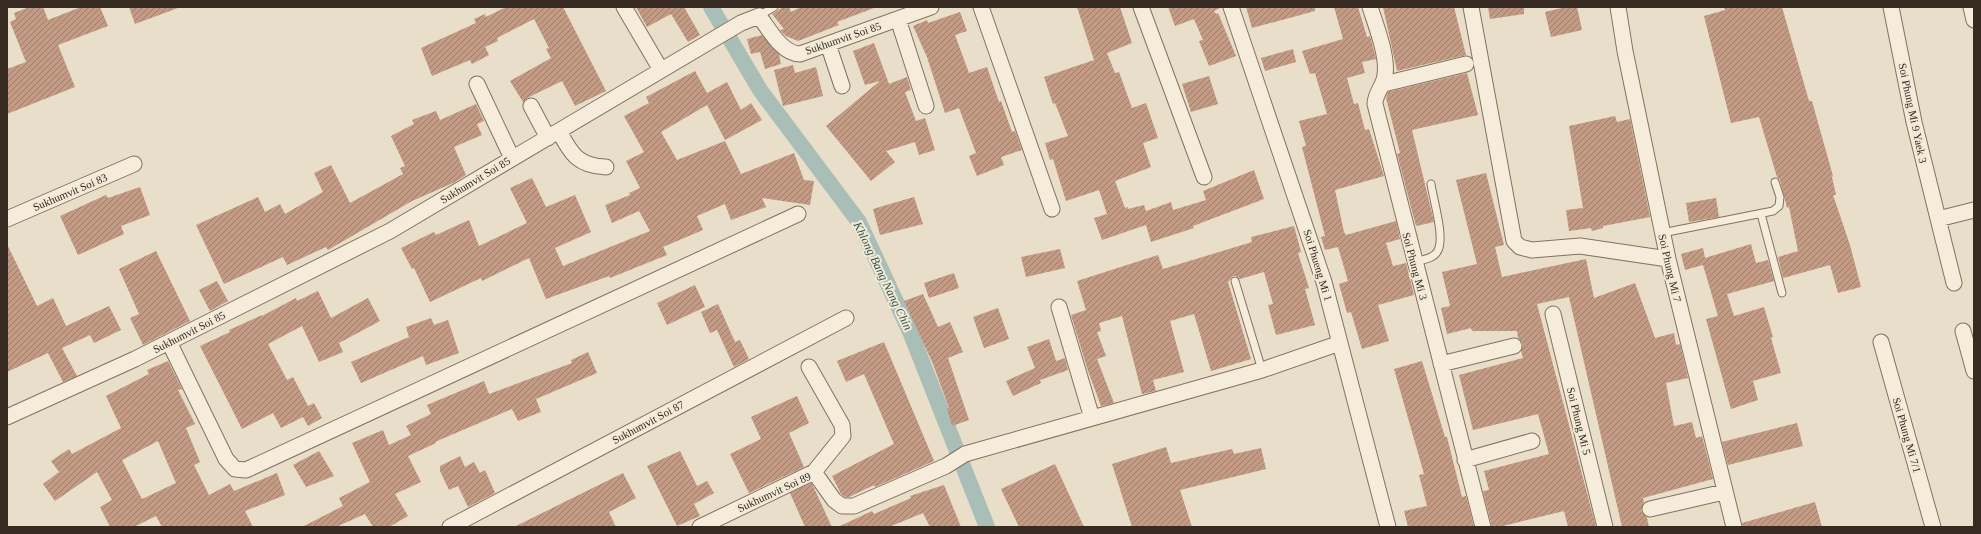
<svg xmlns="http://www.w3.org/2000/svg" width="1981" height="534" viewBox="0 0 1981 534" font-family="Georgia,serif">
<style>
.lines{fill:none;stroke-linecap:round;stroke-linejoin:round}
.canal{stroke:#a9beb7;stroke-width:16}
.building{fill:url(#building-hatch);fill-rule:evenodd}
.service-casing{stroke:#847160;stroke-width:9}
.minor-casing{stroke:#847160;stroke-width:17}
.service{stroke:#f5ecdb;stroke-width:7}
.minor{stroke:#f5ecdb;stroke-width:15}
.labels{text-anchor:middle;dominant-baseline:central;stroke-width:4;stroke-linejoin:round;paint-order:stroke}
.street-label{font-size:11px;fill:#362a21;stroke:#f2e9d7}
.water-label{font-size:12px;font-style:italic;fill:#325450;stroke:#f2e9d7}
</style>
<defs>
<pattern id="building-hatch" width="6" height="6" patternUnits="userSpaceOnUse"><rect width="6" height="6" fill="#c39a83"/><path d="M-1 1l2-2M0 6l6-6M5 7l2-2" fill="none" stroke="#9f7e6b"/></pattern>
</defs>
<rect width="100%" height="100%" fill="#e9dec9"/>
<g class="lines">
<path class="canal" d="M711 7 760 90 859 222 911 334 987 527"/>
</g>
<path class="building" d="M29 7H43L48 20 81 7H100L108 26 58 45 75 87 7 114V69L26 62 10 22 16 19 14 13Z
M129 7H178V8L135 24Z
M506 7H563L606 91 575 106 562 81 527 98 523 102 510 81 551 58 546 49 549 48 534 19 497 38 498 41 485 47 489 55 472 64 470 60 432 76 421 48 476 23 474 19 485 14 486 17Z
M636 7H684L700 35 688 42 671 14 647 27Z
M783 7H789L791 12 801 7 874 8 837 22 839 25 798 41 786 36 780 30 784 29 772 14Z
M1077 7H1120L1132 43 1107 53 1115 73 1119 72 1132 108 1146 103 1158 138 1143 143 1151 167 1115 181 1125 208 1128 207V209L1144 205 1146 211 1171 202 1173 210 1206 200 1203 191 1254 170 1264 199 1193 226 1194 228 1151 242 1146 225 1102 240 1094 218 1107 214 1099 190 1066 201 1053 159 1050 160 1045 143 1068 136 1055 103 1053 104 1044 77 1094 60Z
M1168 7H1222L1214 11 1216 14 1218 13 1236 56 1209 66 1199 41 1203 40 1194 19 1175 26Z
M1246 7H1315V11L1252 28Z
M1334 7H1358L1367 37 1370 36 1372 43 1376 59 1362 62 1365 73 1347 78 1354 104 1358 103 1365 130 1369 129 1384 176 1335 190 1344 232 1346 235 1396 221 1400 239 1386 243 1393 266 1406 263 1414 295 1378 305 1389 341 1362 349 1351 312 1347 313 1339 284 1348 281 1338 247 1325 250 1321 237 1325 236 1302 147 1306 146 1299 121 1327 114 1315 73 1310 74 1302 51 1343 39Z
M1383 7H1454L1466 55 1397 71Z
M1488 7H1524V14L1490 19Z
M1566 7H1577L1582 30 1551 37 1545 12Z
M1724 7H1782L1809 101H1812L1822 137 1833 176 1832 177 1836 195H1833L1850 245 1861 287 1838 293 1830 265 1783 278 1778 257 1798 251 1789 207 1787 208 1780 180 1777 177 1759 117 1731 123 1704 16 1725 10Z
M960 12 967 31 955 35 969 73 987 67 999 102 1001 101 1012 132 1015 131 1022 150 1001 157 1004 165 977 176 969 156 976 153 959 108 945 113 927 57 913 26 927 20 928 23Z
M762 35 779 54 781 64 765 69 760 52 751 54 747 39Z
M874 43 889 84 907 77 911 90 905 92 916 121 925 118 935 150 919 155 915 142 886 151 895 162 871 181 826 126 880 81 865 85 853 51Z
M1293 49 1296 62 1265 71 1261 58Z
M793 65 795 73 816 67 823 96 783 106 774 70Z
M695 71 707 93 727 82 741 110 751 103 762 120 725 140 707 105 661 132 677 160 725 141 741 174 794 153 804 180 814 181 810 205 762 198 766 207 731 220 725 204 697 216 703 230 663 247 667 255 610 278 609 276 546 299 529 258 482 281 481 278 430 302 414 268 412 269 401 248 434 232 436 235 469 220 479 246 527 223 510 188 532 178 546 207 575 195 591 232 555 248 563 266 650 231 639 211 612 223 605 205 630 195 629 193 640 188 626 161 644 152 624 116 649 103 646 97Z
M1467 73 1478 115 1412 130 1434 222 1416 226 1397 154 1400 153 1386 98 1388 92Z
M1209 76 1218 104 1191 112 1182 84Z
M476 104 484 121 477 124 482 135 454 147 466 175 453 183 412 201 328 250 326 247 287 265 283 257 224 284 196 225 258 197 265 212 280 204 285 214 323 192 314 173 331 165 350 203 403 174 400 168 405 166 391 136 414 124 412 120 436 111 440 120Z
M1615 116 1617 122 1630 119 1650 217 1603 226V228L1592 231 1591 228 1569 231 1566 210 1583 208 1569 126Z
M1486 173 1504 245 1495 247 1502 277 1586 259 1594 298 1635 283 1655 338 1674 333 1676 345 1680 344 1688 378 1666 383 1674 426 1692 422 1696 438 1702 436 1713 479 1643 498 1644 502 1641 511 1647 518 1649 527H1622L1569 297 1537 304 1596 527H1568L1564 511 1499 527H1492L1483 491 1489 490 1484 471 1549 454 1538 414 1473 430 1459 375 1523 358 1521 351 1523 344 1518 338 1517 331H1472L1471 328 1447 334 1441 308 1450 306 1442 272 1477 264 1456 180Z
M140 187 150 215 121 226 124 234 78 255 60 216 106 195 108 198Z
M914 197 923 224 880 235 873 209Z
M1716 198 1719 217 1689 222 1686 203Z
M1294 226 1301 252 1298 253 1309 288 1305 289 1315 325 1276 335 1268 305 1273 304 1264 272 1240 279 1236 276H1233L1228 282 1251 359 1211 371 1194 314 1170 321 1184 372 1153 380 1156 391 1142 394 1122 316 1099 323 1101 331 1097 332 1106 356 1097 359 1114 403 1101 406 1088 371 1071 315 1086 310 1077 281 1158 255 1163 269 1252 242 1251 237Z
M7 244 37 306 53 298 66 326 109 306 121 330 94 343 90 335 62 348 77 376 63 382 48 353 7 372Z
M1751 244 1756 263 1768 260 1774 281 1727 294 1734 316 1764 307 1773 337 1771 338 1781 373 1753 381 1758 400 1731 409 1706 319 1718 316 1703 265 1685 270 1681 254 1703 248 1705 258Z
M1060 249 1065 268 1026 277 1021 257Z
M156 251 190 321 143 345 130 318 139 314 119 269Z
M954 273 959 288 929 298 924 283Z
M217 281 228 301 210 311 199 290Z
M695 285 705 307 667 325 657 303Z
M318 291 331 318 368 298 380 321 339 343 343 352 319 362 302 326 268 344 287 380 293 377 308 406 314 403 322 418 308 426 303 417 281 428 273 413 242 429 200 346 230 332 229 330 262 315V316L296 298 297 301Z
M923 294 938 327 950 322 963 352 948 358 969 420 952 426 947 409 949 408 933 364 904 301Z
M718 304 735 342 740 340 749 359 734 367 717 330 710 333 701 312Z
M998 308 1009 339 984 348 973 317Z
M431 318 434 325 448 320 459 353 426 365 423 356 361 383 351 362 409 337 406 327Z
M1049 339 1056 361 1065 358 1068 370 1040 380 1041 383 1013 396 1006 381 1035 368 1027 347Z
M884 342 934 461 875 487 874 485 849 497H845L841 494 832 476 894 444 864 374 846 382 837 361Z
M588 352 597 373 536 399 541 412 518 421 512 409 435 442 436 443 408 456 421 482 395 494 408 516 389 527H373L365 514 336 527H302L343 506 339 498 370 482 352 443 383 430 389 445 411 435 406 426 431 414 427 405 484 381 489 394 572 363 571 360Z
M168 361 182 389 178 390 195 424 186 428 200 462 194 465 209 495 230 484 234 491 277 473 285 495 245 511 253 527H162L156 516 134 527H110L100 507 112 500 97 472 55 501 43 484 59 472 51 461 69 449 72 454 121 428 106 396 149 374 147 370ZM158 441 176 483 142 499 122 460Z
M1422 361 1445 437H1447L1462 497 1466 496 1474 527H1408L1404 511 1427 506 1419 475 1424 474 1394 369Z
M797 396 809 423 789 433 804 467 749 493 730 454 761 439 751 417Z
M1797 423 1803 446 1728 465 1722 442Z
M1166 447 1171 463 1232 449 1234 454 1261 448 1266 469 1180 490 1192 527H1132L1112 464Z
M319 451 334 476 306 487 293 465Z
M680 451 697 486 707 481 714 493 694 504 700 516 677 526 647 466Z
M460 456 465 467 474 462 480 473 485 470 495 493 468 507 458 486 449 490 440 471V466Z
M1055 464 1084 527H1019L1001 489Z
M623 473 636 498 609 512 616 527H514Z
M811 483 813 486 832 527H805L790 493Z
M944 485 961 527H930L923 513 889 527H838L872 511 874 514 911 498 910 496Z
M1815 502 1822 527H1743L1742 523Z"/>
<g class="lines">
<g class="service-casing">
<path id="service" d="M759 16 774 7
M1761 214 1782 293
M1662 233 1773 211 1779 206 1780 197 1775 182
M1414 262C1421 260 1433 259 1437 252 1446 240 1433 199 1431 184
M1235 281 1262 370"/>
</g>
<g class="minor-casing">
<path id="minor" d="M624 7 661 70
M981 7 1052 209
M1141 7 1204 177
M1231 7 1324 282 1388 527
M1370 7C1376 26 1388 56 1385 75 1384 86 1375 93 1375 104L1483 527
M1471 7 1514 241 1520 247 1532 250 1580 246 1668 259
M1618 7 1625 51 1668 259 1734 527
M1891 7 1914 122 1954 283
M1971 7 1974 20
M898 19 926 106
M828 44 842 86
M477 84 512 158
M1384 84 1466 64
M531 106 548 138
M559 131C571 154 578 166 606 167
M7 219 134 164
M1938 219 1974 210
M1059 307 1092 418
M1553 314 1605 527
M1963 331 1974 371
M169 342 226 459 235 469 246 470 798 214
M1881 342 1933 527
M1441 364 1514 346
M809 367 842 425 843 436 814 472
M7 417 135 359 390 231 741 23 759 16C769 29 782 54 800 54L931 7
M1465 460 1532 441
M1650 509 1724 492
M450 527 846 318
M700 527 814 472 834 500 842 506H854L946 466 965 454 1262 370 1340 343"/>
</g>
<use href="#service" class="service"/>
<use href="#minor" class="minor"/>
</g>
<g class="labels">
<g class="street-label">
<text transform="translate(843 38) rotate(-19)">Sukhumvit Soi 85</text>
<text transform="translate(1913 113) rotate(78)">Soi Phung Mi 9 Yaek 3</text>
<text transform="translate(475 180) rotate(-31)">Sukhumvit Soi 85</text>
<text transform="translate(70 192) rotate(-23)">Sukhumvit Soi 83</text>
<text transform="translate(1318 265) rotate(73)">Soi Phueng Mi 1</text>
<text transform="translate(1415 266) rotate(75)">Soi Phung Mi 3</text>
<text transform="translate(1670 268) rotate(77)">Soi Phung Mi 7</text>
<text transform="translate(189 332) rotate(-27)">Sukhumvit Soi 85</text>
<text transform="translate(1579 421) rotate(76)">Soi Phung Mi 5</text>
<text transform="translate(648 422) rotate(-28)">Sukhumvit Soi 87</text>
<text transform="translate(1907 435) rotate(74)">Soi Phung Mi 7/1</text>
<text transform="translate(774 492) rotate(-25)">Sukhumvit Soi 89</text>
</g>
<g class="water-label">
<text transform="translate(883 276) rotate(64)">Khlong Bang Nang Chin</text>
</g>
</g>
<rect width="1981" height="534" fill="none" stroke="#362a21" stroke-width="16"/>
</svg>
